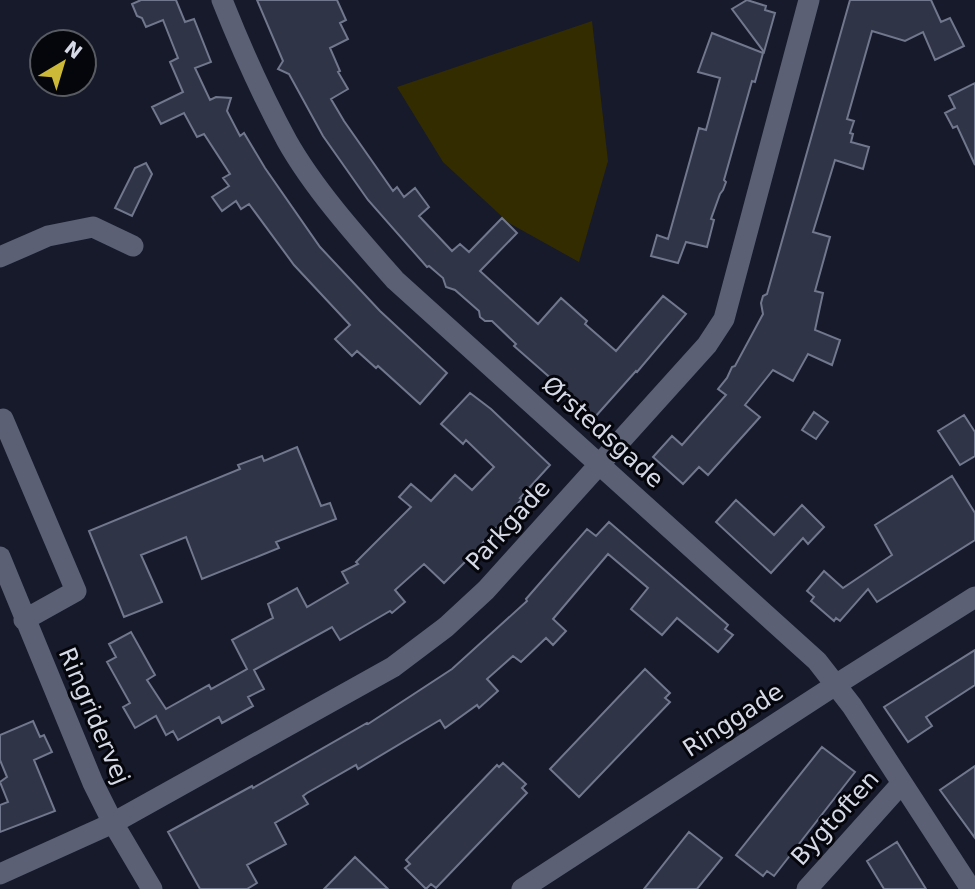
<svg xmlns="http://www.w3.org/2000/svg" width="975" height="889" viewBox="0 0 975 889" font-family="'DejaVu Sans',sans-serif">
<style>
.green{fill:#332c00}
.building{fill:#303447;stroke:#71778d;stroke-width:2}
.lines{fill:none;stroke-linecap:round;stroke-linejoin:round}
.minor{stroke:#5b6075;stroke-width:21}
.labels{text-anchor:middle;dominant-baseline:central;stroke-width:6;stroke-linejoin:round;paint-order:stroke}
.street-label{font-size:24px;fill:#d6dae6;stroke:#05060c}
</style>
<rect width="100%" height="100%" fill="#161a2b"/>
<path class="green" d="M592 21 608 161 579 262 509 223 443 162 397 87Z"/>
<path class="building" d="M141 0H176L185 22 194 19 211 62 195 68 210 100 216 97 231 98 227 111 240 136 244 133 265 168 320 247 380 311 447 373 420 404 378 366 376 368 357 351 352 356 335 339 350 325 294 265 249 204 241 209 236 201 222 211 212 197 229 186 223 178 230 174 204 134 197 137 184 113 161 124 152 107 183 92 170 62 178 58 163 20 146 27 142 18 137 16 132 4Z
M257 0H337L346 20 340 23 348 39 330 48 340 71 338 72 348 89 331 99 344 121 393 191 397 187 404 197 415 188 429 207 419 216 452 251 460 244 469 252 502 218 517 233 480 271 538 324 561 298 587 321 585 324 616 351 663 296 686 314 637 372 636 371 595 417 514 346 516 344 492 321H485L480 317 479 311 455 290 446 287 443 278 429 266 427 267 368 200 323 136 289 74 278 69 283 61Z
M747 0 766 6 765 10 775 13 764 52 732 9Z
M850 0H931L941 22 950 18 964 46 935 60 923 32 905 41 872 31 847 119 854 121 850 133 853 134 851 142 869 147 863 169 835 160 813 232 830 237 815 291 823 293 815 330 840 340 832 365 808 354 793 381 773 370 745 405 760 417 708 475 699 467 683 484 653 457 672 436 682 445 726 395 718 389 727 378 732 367 735 366 763 314 761 303 763 296 767 294Z
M712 33 763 53 755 82 752 81 724 180 726 182 723 190 720 194 711 219 714 220 707 247 686 242 678 263 651 256 657 235 668 239 699 128 706 130 720 78 698 72Z
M975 83V165L957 126 953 128 945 113 955 108 949 96Z
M146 163 152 174 132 216 115 208 135 168Z
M470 393 491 409 550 465 520 498 522 499 473 554 444 583 424 564 395 590 405 602 392 613 390 611 340 640 332 627 254 670 264 689 248 697 253 706 222 723 219 717 178 740 173 731 166 735 156 716 135 728 123 707 130 703 107 662 116 657 109 644 131 632 155 675 147 680 166 709 209 685 211 689 247 669 232 640 273 618 268 604 297 588 307 607 348 583 342 572 358 564 356 562 411 507 399 497 411 484 431 501 455 475 472 490 494 467 466 440 463 444 441 424Z
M814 412 828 422 816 439 802 430Z
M964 415 975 432V456L960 465 938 431Z
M297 447 321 506 330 503 336 519 276 542 279 548 202 579 186 537 141 555 162 602 124 617 89 531 240 469 238 465 262 456 264 461Z
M952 476 975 513V540L877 602 868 589 840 621 836 618 834 621 811 601 814 597 807 591 824 571 843 588 892 555 875 525Z
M736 500 774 535 802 505 824 527 808 544 803 538 771 573 716 522Z
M609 522 728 625 725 629 733 635 718 652 677 618 662 635 631 609 648 588 608 554 553 619 566 631 553 645 546 638 521 662 513 656 487 679 498 691 479 708 477 705 445 728 440 720 358 769 356 765 307 793 303 796 308 804 275 823 286 844 247 865 257 883 247 889H200L168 832 252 786 253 788 367 723 368 724 452 669 527 601 526 599 587 529 596 536Z
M975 650V685L926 717 932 726 908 742 884 707Z
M645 669 670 693 665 698 670 702 579 797 550 769Z
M33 721 40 737 44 735 52 752 34 760 55 811 0 832V805L8 802 0 782 7 777 0 760V735Z
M822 747 855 772 774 876 767 871 763 876 736 855Z
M503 763 526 784 522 788 527 793 436 888 431 884 426 889 405 868 410 864 406 860 497 765 499 767Z
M975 766V838L940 790Z
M689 832 722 858 697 889H644Z
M897 842 926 889H884L867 861Z
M355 857 388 889H324Z"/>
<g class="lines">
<path class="minor" d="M222 0C241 48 262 95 287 141 314 189 358 238 395 280L817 661 852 706 971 889
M0 257 48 236 93 227 133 246
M0 420 3 419 76 591 24 620
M0 557 93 783 113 823 152 889
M0 874 113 823 393 667 446 627 486 590 707 345 724 319 809 0
M522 889 837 684 975 597
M807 889 902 783"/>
</g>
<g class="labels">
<g class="street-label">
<text transform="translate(603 432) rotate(42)">Ørstedsgade</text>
<text transform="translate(508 525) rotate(-48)">Parkgade</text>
<text transform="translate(94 716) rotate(67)">Ringridervej</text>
<text transform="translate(733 720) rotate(-33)">Ringgade</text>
<text transform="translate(835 818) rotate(-48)">Bygtoften</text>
</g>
</g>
<g transform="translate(63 63) rotate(38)"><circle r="33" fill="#05060c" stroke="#595b63" stroke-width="2"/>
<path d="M0-5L12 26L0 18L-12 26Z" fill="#ccb938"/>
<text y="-10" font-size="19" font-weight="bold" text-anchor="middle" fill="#d6dae6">N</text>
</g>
</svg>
